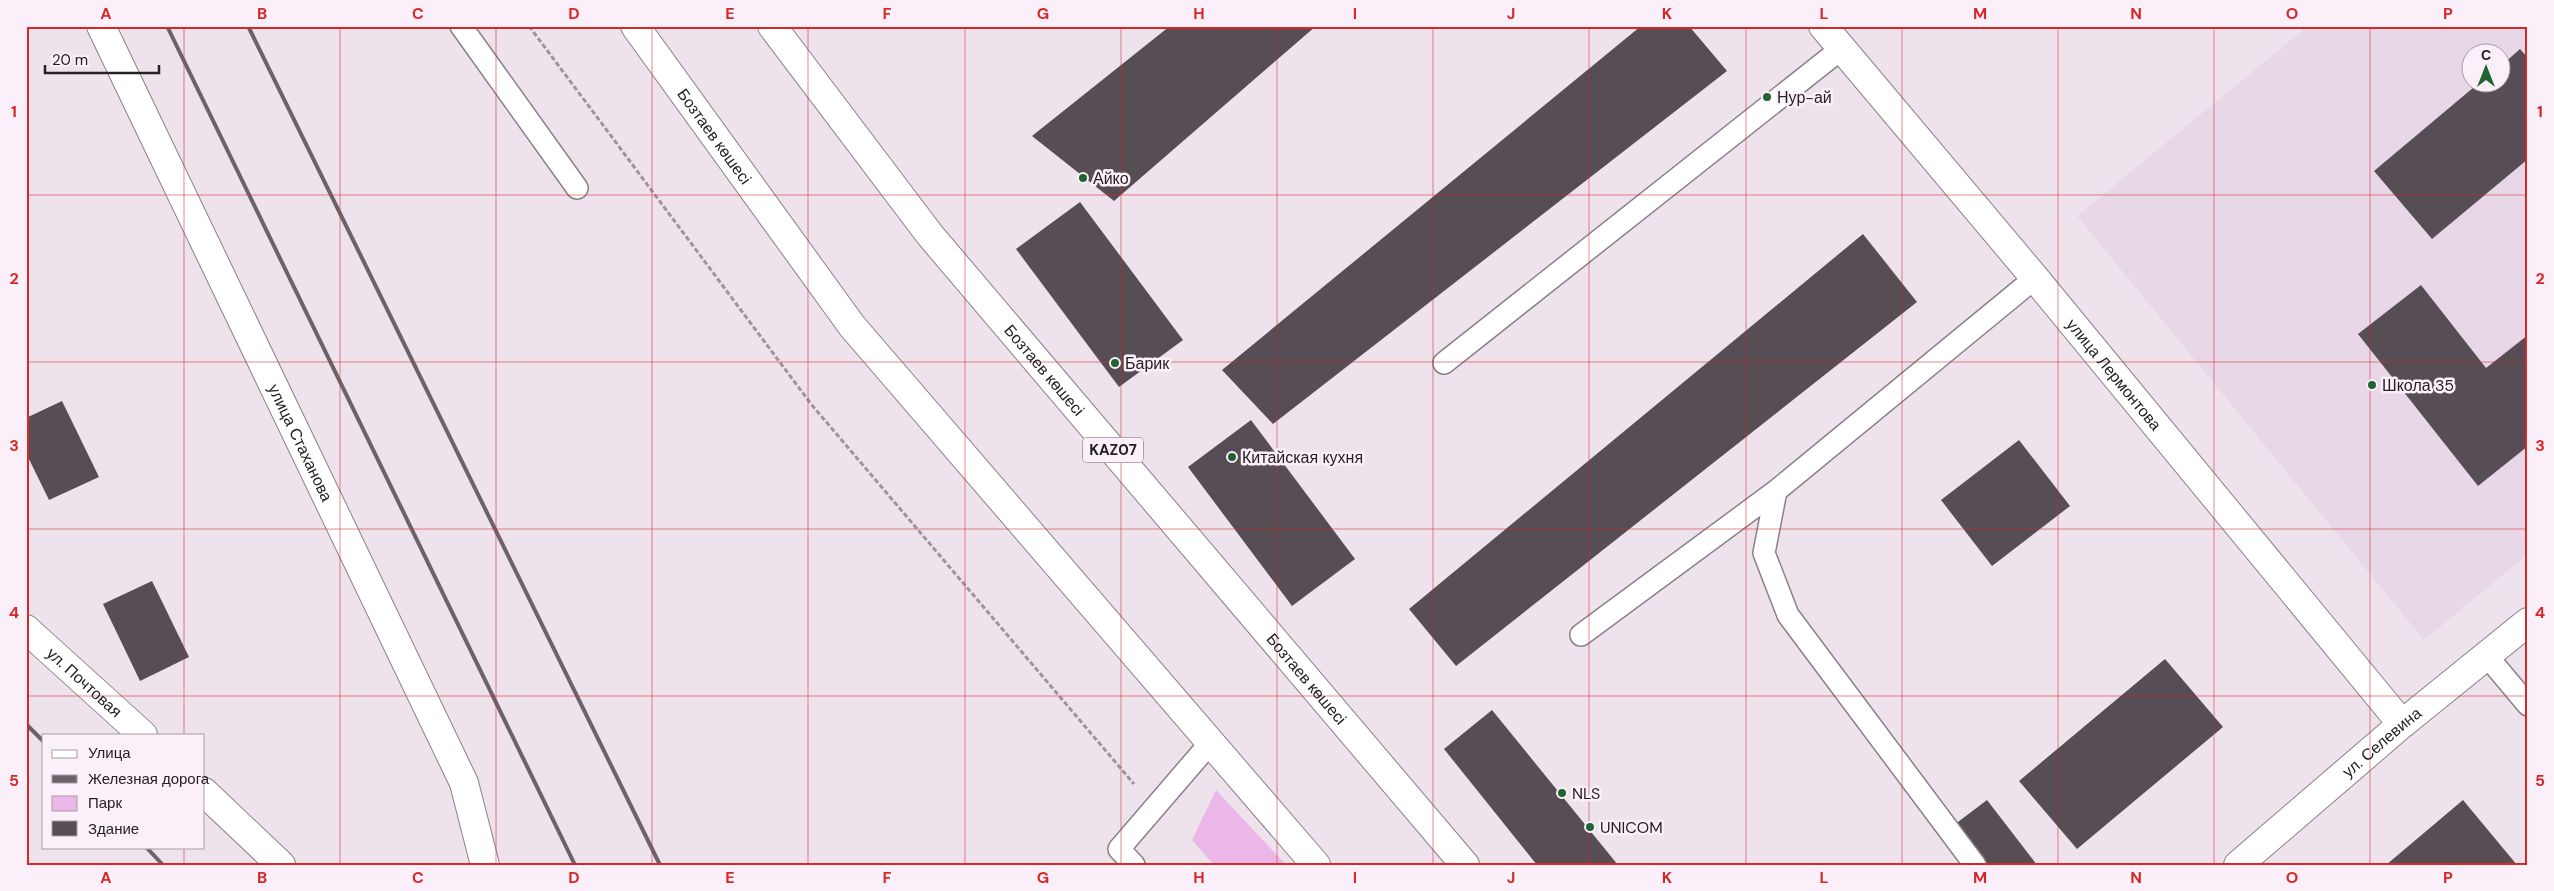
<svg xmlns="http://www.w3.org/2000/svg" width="2554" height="891" viewBox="0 0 2554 891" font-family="'DM Sans',sans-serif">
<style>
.built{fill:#e8d7e7;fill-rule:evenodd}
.green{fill:#ebb6e8}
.building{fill:#564d55}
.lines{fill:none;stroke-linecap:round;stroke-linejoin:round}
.service-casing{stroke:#8a8089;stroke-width:24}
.minor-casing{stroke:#8a8089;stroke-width:30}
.secondary-casing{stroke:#8a8089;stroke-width:30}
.trunk-casing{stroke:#8a8089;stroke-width:30}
.path{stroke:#9d959c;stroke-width:3;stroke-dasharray:5 2.5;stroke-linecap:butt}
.service{stroke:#fff;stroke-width:21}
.minor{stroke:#fff;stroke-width:28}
.secondary{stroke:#fff;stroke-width:28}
.trunk{stroke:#fff;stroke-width:28}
.rail{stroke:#6a6469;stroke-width:4}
.grid{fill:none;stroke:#d62828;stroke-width:1;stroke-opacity:0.55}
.poi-dot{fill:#206531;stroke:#fbf0fa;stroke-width:2}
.labels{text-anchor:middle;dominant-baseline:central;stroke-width:5;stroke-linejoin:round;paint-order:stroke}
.shield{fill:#fbf0fa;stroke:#655f64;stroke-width:1}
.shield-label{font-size:15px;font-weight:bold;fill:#252124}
.poi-label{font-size:16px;fill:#252124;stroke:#fbf0fa;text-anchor:start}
.street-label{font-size:16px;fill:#252124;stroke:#fbf0fa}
.neatline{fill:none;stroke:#d62828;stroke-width:2}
.grid-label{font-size:16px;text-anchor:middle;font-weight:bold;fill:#d62828}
</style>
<rect width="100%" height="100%" fill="#eee3ed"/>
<path class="built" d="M2308 26H2528V554L2424 640 2077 216ZM2472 52H2502V82H2472Z"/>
<path class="green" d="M1216 790 1286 865H1214L1192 840Z"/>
<path class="building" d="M1170 26H1316L1114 201 1032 136Z
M1641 26H1689L1727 71 1273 424 1222 370Z
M2520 49 2528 58V159L2432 239 2374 171 2480 82H2502V65Z
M1080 202 1183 340 1119 387 1016 249Z
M1863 234 1917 302 1456 666 1409 609Z
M2421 285 2486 368 2528 335V446L2478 486 2358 334Z
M62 401 99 477 49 500 26 453V418Z
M1251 420 1355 559 1292 606 1188 467Z
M2019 440 2070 506 1992 566 1941 500Z
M152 581 189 657 140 681 103 604Z
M2165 659 2223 727 2077 849 2019 781Z
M1492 710 1618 865H1537L1444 749Z
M1987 800 2037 865H1984L1954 825Z
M2463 800 2517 865H2386Z"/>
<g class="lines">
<g class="service-casing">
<path id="service" d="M461 26 577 188
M1444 363 1841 49
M1581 635 1776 491
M2486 655 2528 705
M1134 865 1119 849 1211 742
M1975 865 1788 615 1764 553 1776 491 2035 278"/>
</g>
<g class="minor-casing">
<g id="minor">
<path id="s1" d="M101 26 464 783 485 865"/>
<path id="s2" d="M1823 26 2035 278 2402 724"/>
<path id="s3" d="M26 629 143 735"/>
<path d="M204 792 281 865"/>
</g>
</g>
<g class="secondary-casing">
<g id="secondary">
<path id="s4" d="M2238 865 2402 724 2528 622"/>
</g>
</g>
<g class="trunk-casing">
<g id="trunk">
<path id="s5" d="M635 26 852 326 1316 865"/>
<path id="s6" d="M772 26 930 235 1465 865"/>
</g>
</g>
<path class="path" d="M529 26 811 404 1134 784"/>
<use href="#service" class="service"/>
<use href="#minor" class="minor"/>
<use href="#secondary" class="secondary"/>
<use href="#trunk" class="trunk"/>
<path class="rail" d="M167 26 575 865
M248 26 660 865
M26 724 44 742
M146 847 163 865"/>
</g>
<path class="grid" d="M184 26V735M340 26V865M496 26V865M652 26V865M808 26V865M965 26V865M1121 26V865M1277 26V865M1433 26V865M1589 26V865M1746 26V865M1902 26V865M2058 26V865M2214 26V865M2370 26V865M26 195H2528M26 362H2528M26 529H2528M26 696H2528M184 847V865"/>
<g class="poi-dot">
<circle cx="1767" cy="97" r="5"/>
<circle cx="1083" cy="178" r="5"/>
<circle cx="1115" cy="363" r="5"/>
<circle cx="2372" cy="385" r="5"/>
<circle cx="1232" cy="457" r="5"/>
<circle cx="1562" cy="793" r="5"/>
<circle cx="1590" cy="827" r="5"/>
</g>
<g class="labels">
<rect class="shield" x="1083" y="437.5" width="60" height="25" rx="4"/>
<g class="shield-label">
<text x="1113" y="450">KAZ07</text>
</g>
<g class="poi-label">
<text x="1777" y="97">Нур-ай</text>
<text x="1093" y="178">Айко</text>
<text x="1125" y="363">Барик</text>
<text x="2382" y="385">Школа 35</text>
<text x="1242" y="457">Китайская кухня</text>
<text x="1572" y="793">NLS</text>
<text x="1600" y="827">UNICOM</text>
</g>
<g class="street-label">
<text stroke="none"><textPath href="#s5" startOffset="136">Бозтаев көшесі</textPath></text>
<text stroke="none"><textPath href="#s6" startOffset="439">Бозтаев көшесі</textPath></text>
<text stroke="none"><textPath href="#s2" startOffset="454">улица Лермонтова</textPath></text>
<text stroke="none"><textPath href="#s1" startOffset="462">улица Стаханова</textPath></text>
<text stroke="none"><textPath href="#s6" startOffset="844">Бозтаев көшесі</textPath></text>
<text stroke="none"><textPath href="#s3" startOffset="79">ул. Почтовая</textPath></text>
<text stroke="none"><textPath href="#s4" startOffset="189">ул. Селевина</textPath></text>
</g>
</g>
<rect width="2554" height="891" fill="none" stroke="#fbf0fa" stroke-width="55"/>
<rect x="42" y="734" width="162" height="115" fill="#fbf0fa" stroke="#a59da4"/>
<rect x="52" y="750" width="25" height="8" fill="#ffffff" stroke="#a59da4"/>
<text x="88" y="758" font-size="15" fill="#252124">Улица</text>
<rect x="52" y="775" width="25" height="8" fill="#6a6469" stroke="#a59da4"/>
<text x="88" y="784" font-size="15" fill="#252124">Железная дорога</text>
<rect x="52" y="796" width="25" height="15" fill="#ebb6e8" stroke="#a59da4"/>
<text x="88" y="808" font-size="15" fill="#252124">Парк</text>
<rect x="52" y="821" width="25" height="15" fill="#564d55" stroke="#a59da4"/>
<text x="88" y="834" font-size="15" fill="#252124">Здание</text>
<g transform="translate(2486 68)"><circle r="24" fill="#fbf0fa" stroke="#a59da4"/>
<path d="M0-4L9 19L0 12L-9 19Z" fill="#206531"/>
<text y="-8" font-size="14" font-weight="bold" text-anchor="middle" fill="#252124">С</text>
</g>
<path d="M45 65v8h114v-8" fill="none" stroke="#252124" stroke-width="2.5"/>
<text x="52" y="65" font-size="15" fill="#252124" stroke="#fbf0fa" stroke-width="4" paint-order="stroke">20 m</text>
<rect x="28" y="28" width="2498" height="836" class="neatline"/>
<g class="grid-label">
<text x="106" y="19">A</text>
<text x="262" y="19">B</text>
<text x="418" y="19">C</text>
<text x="574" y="19">D</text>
<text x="730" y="19">E</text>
<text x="887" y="19">F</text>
<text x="1043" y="19">G</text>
<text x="1199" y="19">H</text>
<text x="1355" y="19">I</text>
<text x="1511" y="19">J</text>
<text x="1667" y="19">K</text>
<text x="1824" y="19">L</text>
<text x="1980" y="19">M</text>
<text x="2136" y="19">N</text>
<text x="2292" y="19">O</text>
<text x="2448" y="19">P</text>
<text x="14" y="117">1</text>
<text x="2540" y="117">1</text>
<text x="14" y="284">2</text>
<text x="2540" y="284">2</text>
<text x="14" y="451">3</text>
<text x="2540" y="451">3</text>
<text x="14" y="618">4</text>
<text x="2540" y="618">4</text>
<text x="14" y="786">5</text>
<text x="2540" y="786">5</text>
<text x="106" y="883">A</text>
<text x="262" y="883">B</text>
<text x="418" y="883">C</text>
<text x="574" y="883">D</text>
<text x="730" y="883">E</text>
<text x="887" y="883">F</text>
<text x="1043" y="883">G</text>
<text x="1199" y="883">H</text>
<text x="1355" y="883">I</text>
<text x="1511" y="883">J</text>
<text x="1667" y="883">K</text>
<text x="1824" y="883">L</text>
<text x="1980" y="883">M</text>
<text x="2136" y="883">N</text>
<text x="2292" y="883">O</text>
<text x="2448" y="883">P</text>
</g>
</svg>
